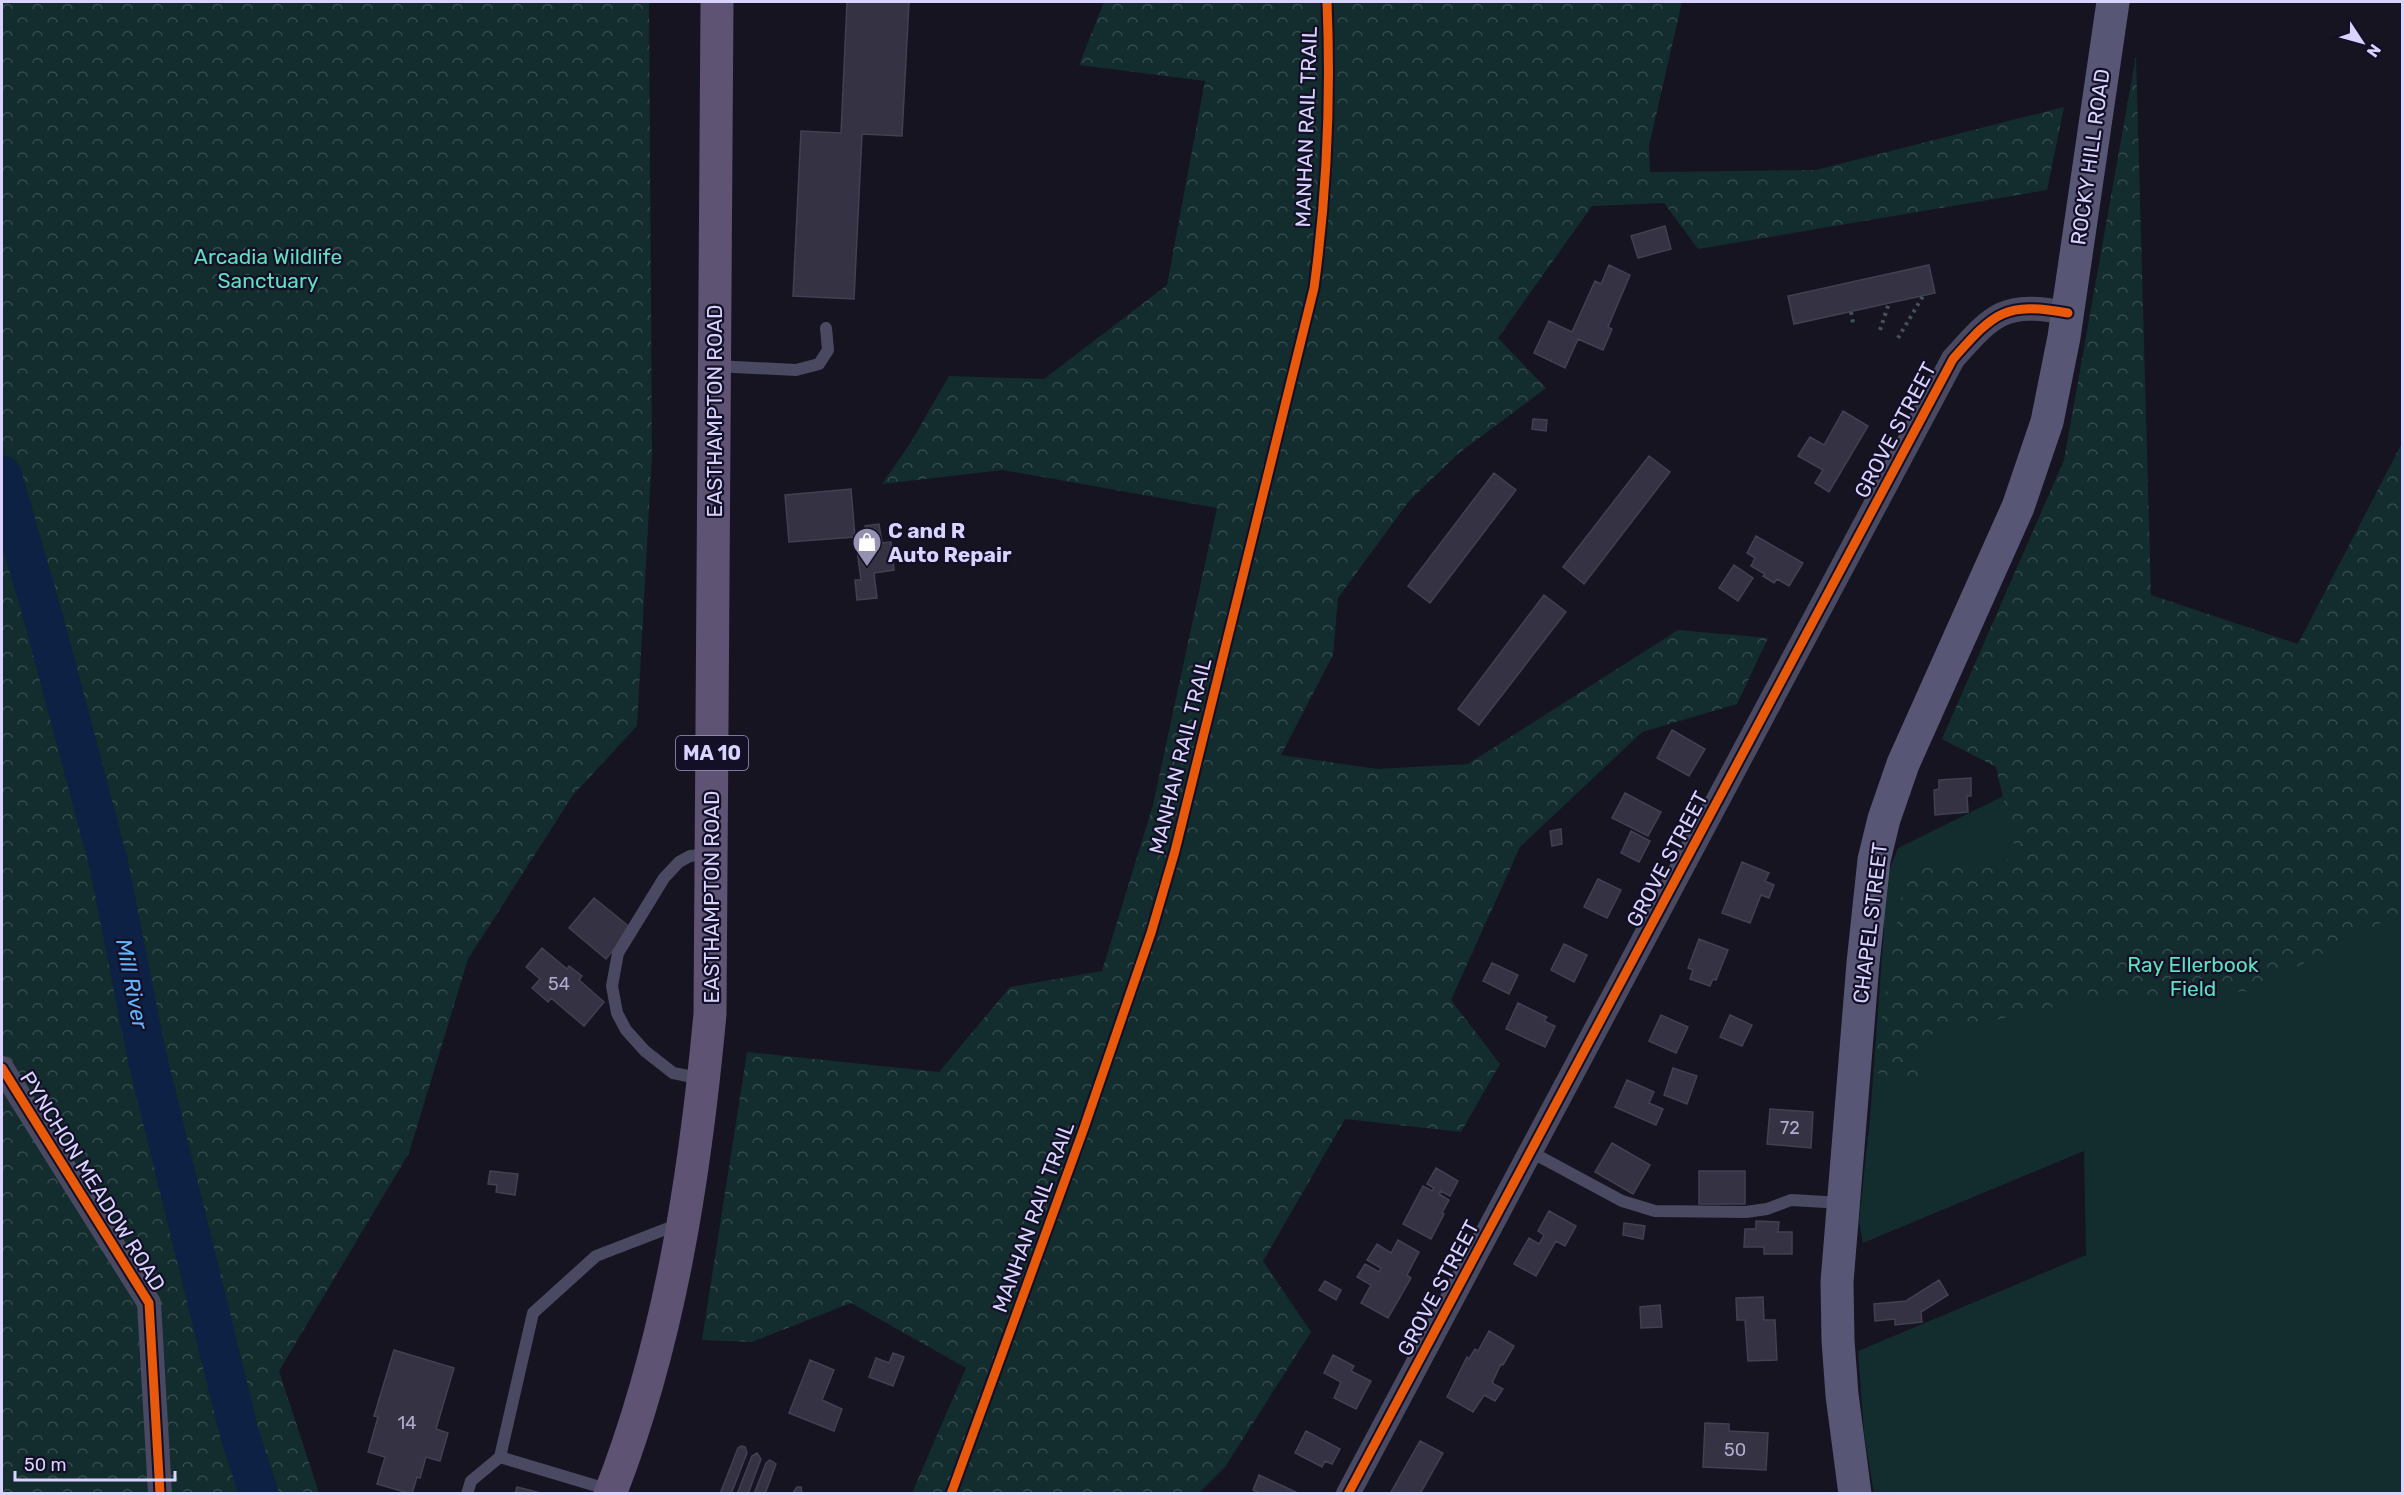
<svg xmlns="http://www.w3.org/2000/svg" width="2404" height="1495" viewBox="0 0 2404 1495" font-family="Rubik,sans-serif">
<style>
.green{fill:#132c2d}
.forest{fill:url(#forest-crowns)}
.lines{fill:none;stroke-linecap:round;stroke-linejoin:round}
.river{stroke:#0d2144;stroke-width:39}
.building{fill:#343243;stroke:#433f54;stroke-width:1.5}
.path{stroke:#44505f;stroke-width:4;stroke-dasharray:3 4.5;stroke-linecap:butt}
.service{stroke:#4a4962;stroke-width:12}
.minor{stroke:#4a4962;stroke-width:24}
.secondary{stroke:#575674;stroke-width:33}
.primary{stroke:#5e5373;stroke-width:33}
.cycleway-casing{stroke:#130f26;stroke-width:13}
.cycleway{stroke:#e8590c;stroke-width:9}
.labels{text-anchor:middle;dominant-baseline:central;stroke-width:4.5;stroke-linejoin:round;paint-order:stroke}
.number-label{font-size:18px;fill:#b0acd0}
.shield{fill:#130f26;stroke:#9e99be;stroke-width:1.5}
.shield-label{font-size:20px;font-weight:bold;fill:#d9d4ff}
.street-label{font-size:21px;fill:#d9d4ff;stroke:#130f26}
.park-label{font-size:21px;fill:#5fe0c0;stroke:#130f26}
.poi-label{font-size:21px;font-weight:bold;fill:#d9d4ff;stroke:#130f26;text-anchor:start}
.water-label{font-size:22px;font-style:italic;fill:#62b6ff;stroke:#130f26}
</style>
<defs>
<pattern id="forest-crowns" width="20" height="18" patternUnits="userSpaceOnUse" patternTransform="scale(1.5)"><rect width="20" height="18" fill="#132c2d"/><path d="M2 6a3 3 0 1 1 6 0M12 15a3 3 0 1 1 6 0" fill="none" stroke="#354a4c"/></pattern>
</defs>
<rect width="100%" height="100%" fill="#161421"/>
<path class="green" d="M2028 784 2402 899V1493H1874L1864 1433 1858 1351 2086 1255 2084 1151 1863 1243 1859 1221 1870 1118 1884 930V883L1898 848Z"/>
<path class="forest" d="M2 2H649L652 454 637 726 573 795 468 959 409 1153 279 1371 319 1493 2 1494Z
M1104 2H1682L1649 146 1650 172 1816 170 2064 107 2047 190 1698 249 1664 203 1592 206 1498 338 1546 388 1459 453 1409 501 1338 598 1333 655 1281 755 1377 769 1468 764 1678 630 1768 638 1737 704 1642 732 1520 847 1451 1000 1500 1064 1461 1132 1345 1119 1263 1261 1311 1332 1225 1467 1199 1493H912L966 1368 851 1303 752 1342 702 1340 747 1052 939 1072 1010 987 1102 971 1153 805 1217 508 1003 470 882 484 911 442 949 376 1044 379 1167 285 1205 81 1079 65Z
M2136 56 2151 595 2298 644 2402 443V930L2392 917 2252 991 2085 1000 1923 1036 1920 1083 1873 1072 1906 869 2017 858 1996 767 1942 739 2064 460Z"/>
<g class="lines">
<path class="river" d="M2 475 44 620 109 865 147 1057 239 1432 259 1494"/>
</g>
<path class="building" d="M847 2H909L902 136 862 134 854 299 793 296 801 131 841 133Z
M1665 226 1671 249 1638 258 1631 236Z
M1609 265 1630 275 1608 327 1612 329 1603 350 1578 339 1565 368 1534 353 1549 321 1572 332 1595 281 1601 284Z
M1929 265 1935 293 1794 324 1788 296Z
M1843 411 1868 426 1829 492 1815 483 1823 470 1798 456 1810 437 1824 445Z
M1533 419 1547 420 1546 431 1532 429Z
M1649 456 1670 472 1584 584 1563 567Z
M1494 473 1516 490 1430 603 1408 586Z
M851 489 855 537 789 542 785 495Z
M879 524 882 543 891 542 894 570 874 573 877 598 857 600 855 580H861L855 535 866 533 865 526Z
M1756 536 1803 563 1789 586 1777 579 1774 583 1763 576 1765 574 1751 566 1755 558 1747 553Z
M1734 565 1753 578 1738 601 1719 588Z
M1544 595 1566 612 1479 725 1458 709Z
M1672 730 1705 749 1689 776 1657 758Z
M1971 778V796H1967L1968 812 1935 815 1934 790 1939 789V780Z
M1625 793 1661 812 1648 836 1612 818Z
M1561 829 1562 844 1552 846 1550 831Z
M1631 831 1650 841 1639 862 1621 853Z
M1742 862 1769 873 1765 881 1774 885 1769 898 1761 895 1750 923 1722 913Z
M1598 879 1621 890 1607 918 1584 907Z
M594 898 631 928 606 959 569 928Z
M1699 939 1728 950 1716 980 1713 979 1710 986 1690 979 1693 970 1688 968Z
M1564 944 1587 955 1574 982 1551 970Z
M542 948 567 969 569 966 582 976 579 980 604 1002 584 1026 551 998 548 1002 532 988 540 979 526 967Z
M1492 963 1518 975 1509 994 1483 981Z
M1518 1003 1547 1017 1544 1021 1555 1026 1545 1047 1506 1029Z
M1661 1015 1688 1027 1676 1053 1649 1041Z
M1730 1015 1752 1025 1742 1046 1720 1037Z
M1673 1068 1697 1076 1687 1104 1664 1095Z
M1627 1080 1654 1092 1649 1103 1663 1109 1656 1125 1615 1107Z
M1770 1109 1813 1112 1811 1148 1767 1144Z
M1612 1143 1650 1165 1633 1194 1595 1172Z
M1436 1168 1458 1181 1450 1196 1441 1191 1439 1194 1449 1200 1442 1213 1444 1214 1431 1239 1403 1224 1423 1186 1432 1191 1434 1188 1427 1184Z
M490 1171 518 1174 515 1195 496 1192 497 1185 488 1184Z
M1699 1171H1745V1204H1699Z
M1549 1211 1576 1226 1565 1246 1556 1241 1536 1276 1514 1264 1529 1238 1539 1244 1544 1235 1538 1231Z
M1756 1221 1779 1222 1778 1232H1792V1254H1764V1247H1744L1745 1229H1756Z
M1624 1223 1645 1226 1643 1239 1623 1235Z
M1398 1240 1419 1252 1407 1275 1411 1278 1388 1318 1361 1303 1371 1285 1357 1277 1365 1264 1379 1272 1381 1268 1367 1260 1377 1244 1391 1253Z
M1939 1280 1948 1295 1921 1312 1922 1322 1895 1325V1319L1875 1321 1874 1304 1906 1301Z
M1325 1281 1341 1290 1336 1300 1319 1290Z
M1763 1297 1764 1320H1775L1777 1360 1748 1361 1745 1320H1737L1736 1298Z
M1660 1305 1662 1327 1641 1328 1640 1307Z
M1489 1331 1514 1346 1503 1365 1501 1364 1492 1383 1503 1389 1495 1401 1484 1395 1473 1412 1447 1397 1467 1357 1469 1359 1475 1349 1478 1351Z
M394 1350 454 1368 436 1429 448 1433 440 1461 426 1457 420 1478 417 1477 412 1494 377 1484 385 1457 368 1452 378 1417 374 1416Z
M893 1353 904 1357 893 1386 869 1377 876 1358 889 1363Z
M1333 1355 1354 1366 1351 1371 1371 1381 1356 1409 1334 1398 1341 1382 1324 1373Z
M810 1360 834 1370 822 1400 842 1409 834 1431 789 1413Z
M1705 1423 1729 1424V1431L1768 1433 1766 1470 1703 1467Z
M1306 1431 1340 1449 1332 1464 1325 1461 1322 1467 1295 1453Z
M1420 1441 1443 1453 1420 1494H1393L1391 1492Z
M741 1446 745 1447 747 1453 731 1494H720L738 1448Z
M757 1453 761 1459 748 1494H737L752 1456Z
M770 1460 776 1464 765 1494H754L766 1463Z
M1259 1475 1300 1494H1262L1253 1490Z
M517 1487 541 1493V1494H515Z
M797 1487H801L802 1494H792Z"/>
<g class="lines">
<path class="path" d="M1851 312 1853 323
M1880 330 1889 303
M1898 338 1923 296"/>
<path class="service" d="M715 366 796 370 819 364 828 350 826 328
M703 1079 673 1073 645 1051 626 1030 617 1013 612 986 618 953 664 878 679 862 690 856 711 854
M1531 1152 1622 1201 1655 1211 1746 1212 1767 1209 1791 1200 1842 1203
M610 1490 500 1457 533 1313 596 1256 679 1224
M467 1494 471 1481 500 1457"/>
<path class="minor" d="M2 1068 149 1303 160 1494
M1348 1494 1953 359C1994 313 2004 301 2068 313"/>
<path class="secondary" d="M1855 1494 1842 1395 1838 1340 1837 1282 1863 963 1874 860 1884 819 1903 764 2018 507 2047 422 2064 337 2113 2"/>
<path class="primary" d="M610 1494C670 1341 695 1176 710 1014L717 2"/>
<g class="cycleway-casing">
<path id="cycleway" d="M2 1068 149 1303 160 1494
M951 1494 1084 1128 1151 933 1175 851 1314 288C1327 193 1331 98 1327 2
M1348 1494 1953 359C1994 313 2004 301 2068 313"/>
</g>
<use href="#cycleway" class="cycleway"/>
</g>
<defs>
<g id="shop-pin" transform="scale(1.5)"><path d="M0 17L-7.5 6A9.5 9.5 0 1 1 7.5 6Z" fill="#9591b1" stroke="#130f26"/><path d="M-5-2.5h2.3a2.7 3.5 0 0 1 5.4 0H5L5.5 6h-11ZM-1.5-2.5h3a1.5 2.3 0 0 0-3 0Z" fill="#fff"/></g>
</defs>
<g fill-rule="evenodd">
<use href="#shop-pin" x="867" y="542"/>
</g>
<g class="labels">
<g class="number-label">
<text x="559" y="984">54</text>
<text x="1790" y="1128">72</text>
<text x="407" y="1423">14</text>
<text x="1735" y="1450">50</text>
</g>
<rect class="shield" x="676" y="736" width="72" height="34" rx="4.5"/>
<g class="shield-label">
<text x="712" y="753">MA 10</text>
</g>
<g class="street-label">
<text transform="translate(1306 127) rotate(-88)">MANHAN RAIL TRAIL</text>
<text transform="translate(2090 157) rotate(-82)">ROCKY HILL ROAD</text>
<text transform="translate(714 411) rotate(-90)">EASTHAMPTON ROAD</text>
<text transform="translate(1895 430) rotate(-62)">GROVE STREET</text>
<text transform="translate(1180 756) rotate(-76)">MANHAN RAIL TRAIL</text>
<text transform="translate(1667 859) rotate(-62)">GROVE STREET</text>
<text transform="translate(711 897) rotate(-90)">EASTHAMPTON ROAD</text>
<text transform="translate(1870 923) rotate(-83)">CHAPEL STREET</text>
<text transform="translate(93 1181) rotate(58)">PYNCHON MEADOW ROAD</text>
<text transform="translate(1033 1217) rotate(-70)">MANHAN RAIL TRAIL</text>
<text transform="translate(1438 1288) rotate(-62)">GROVE STREET</text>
</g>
<g class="park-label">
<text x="268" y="256">Arcadia Wildlife<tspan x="268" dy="24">Sanctuary</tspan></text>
<text x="2193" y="964">Ray Ellerbook<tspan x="2193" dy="24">Field</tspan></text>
</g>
<g class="poi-label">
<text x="888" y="530">C and R<tspan x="888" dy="24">Auto Repair</tspan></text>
</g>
<g class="water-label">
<text transform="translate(132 984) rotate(79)">Mill River</text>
</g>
</g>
<rect width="2404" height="1495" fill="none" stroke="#d9d4ff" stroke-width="6"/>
<g transform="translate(2362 42) rotate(126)" stroke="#130f26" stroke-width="4.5" paint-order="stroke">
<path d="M0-4.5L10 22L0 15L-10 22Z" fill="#d9d4ff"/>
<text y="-9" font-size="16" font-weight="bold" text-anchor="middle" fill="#d9d4ff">N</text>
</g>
<path d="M15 1471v9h160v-9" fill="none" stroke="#d9d4ff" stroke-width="3"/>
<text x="24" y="1471" font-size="18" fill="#d9d4ff" stroke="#130f26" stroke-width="4.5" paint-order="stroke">50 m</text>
</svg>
